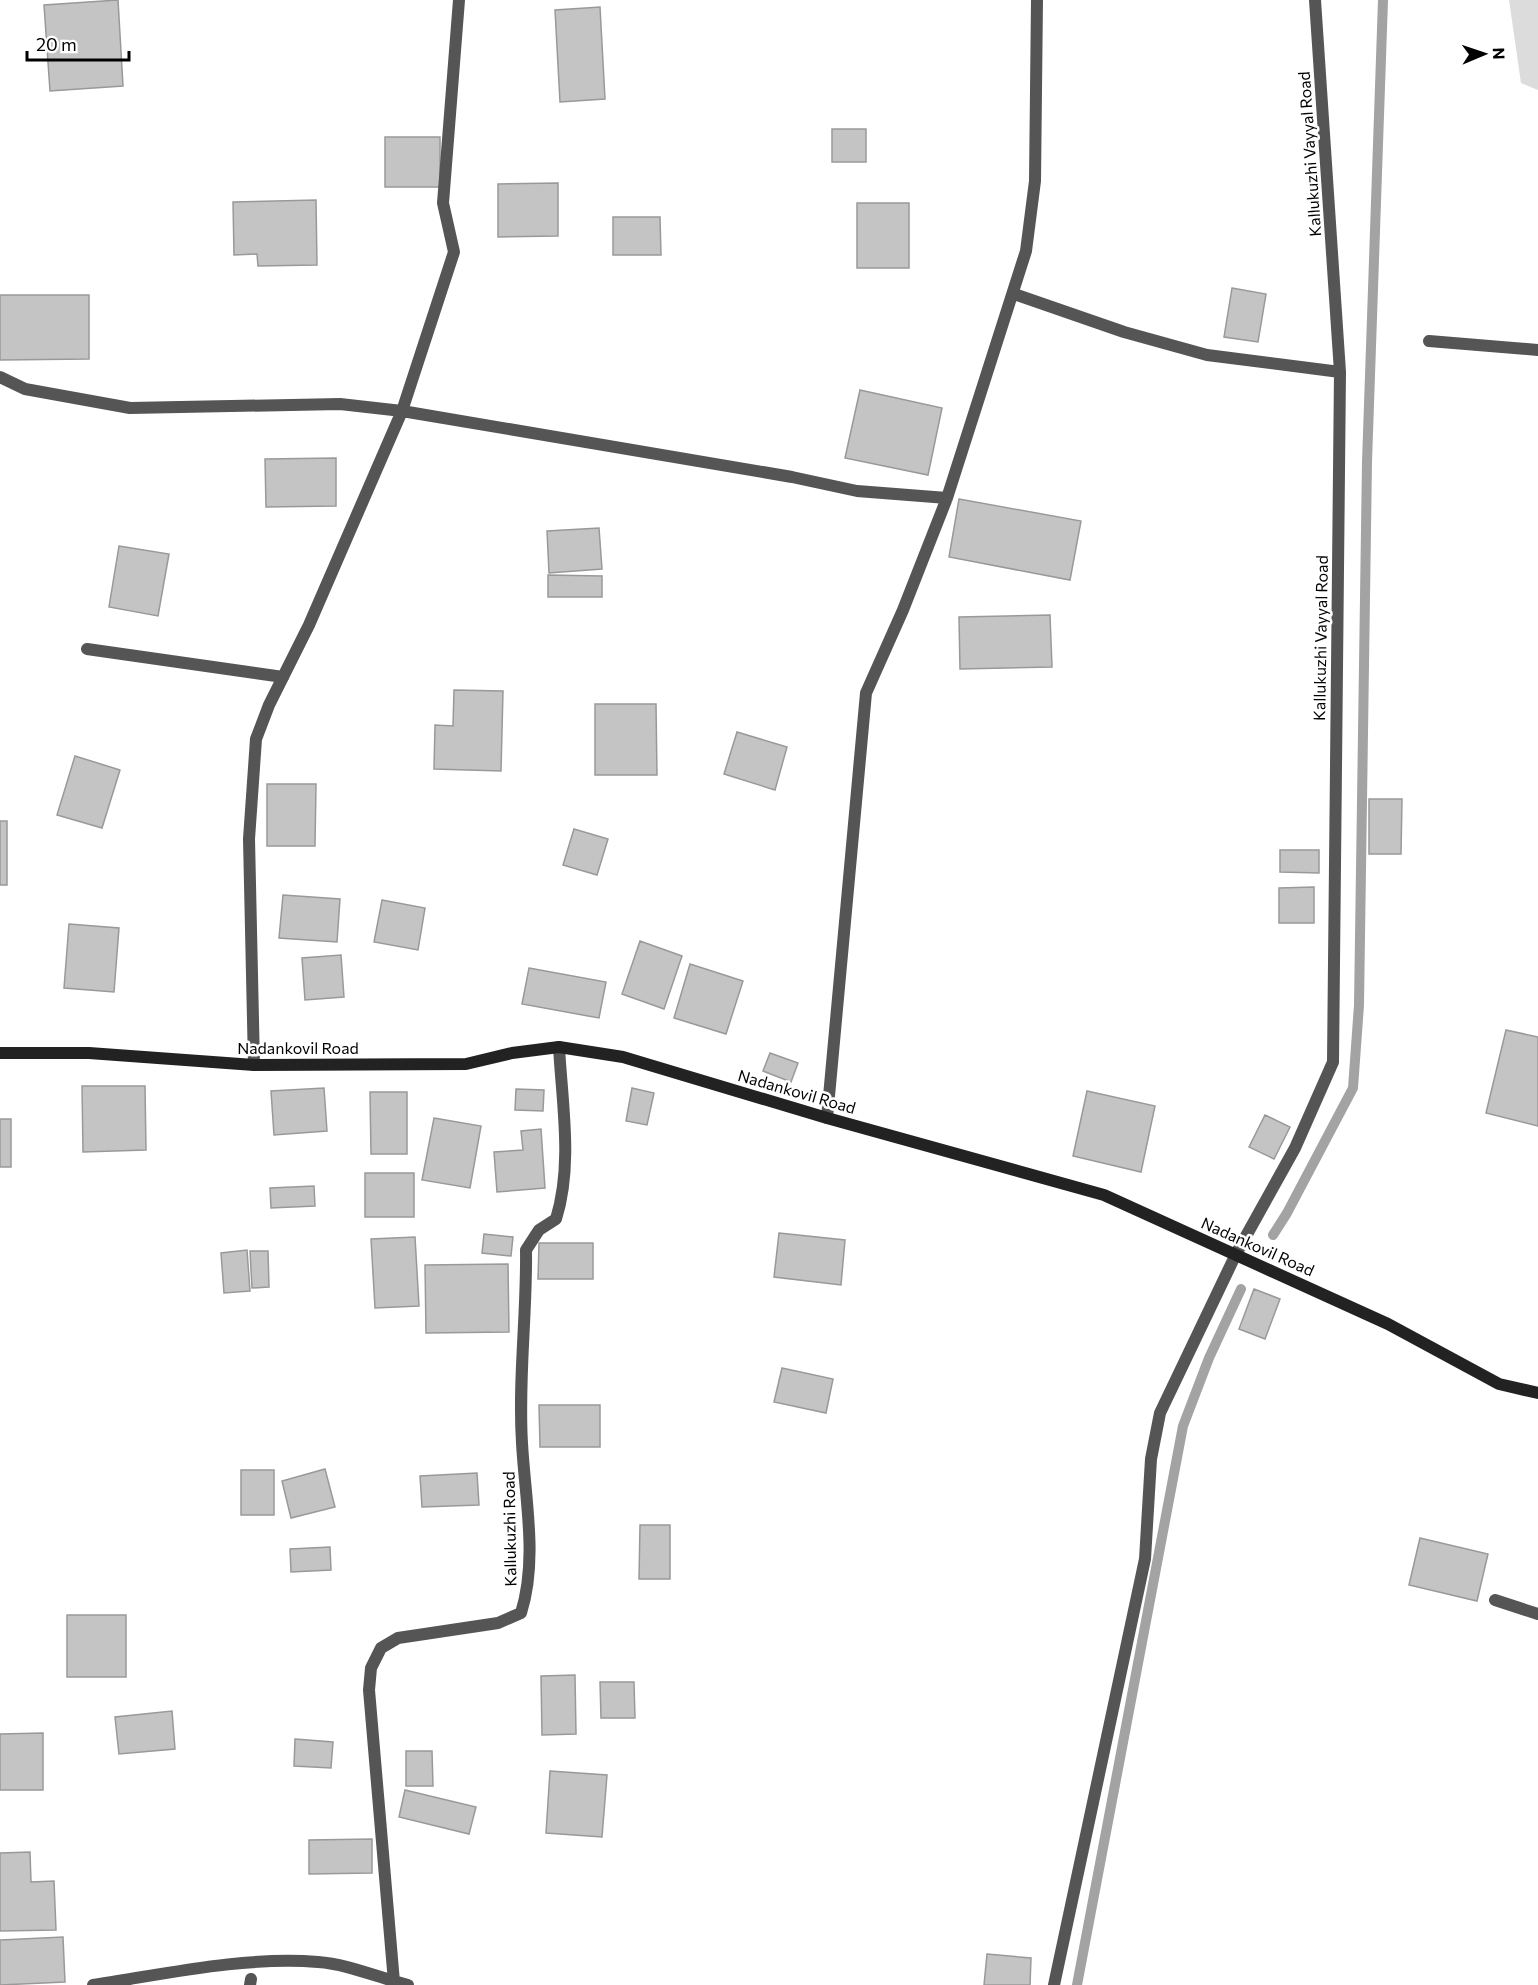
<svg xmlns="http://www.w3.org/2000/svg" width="1538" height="1985" viewBox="0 0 1538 1985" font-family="Commissioner,sans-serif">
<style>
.green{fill:#dcdcdc}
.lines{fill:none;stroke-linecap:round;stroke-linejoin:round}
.stream{stroke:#a3a3a3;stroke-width:10}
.building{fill:#c4c4c4;stroke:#999;stroke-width:1.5}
.lane{stroke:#555;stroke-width:12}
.street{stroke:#555;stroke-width:12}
.secondary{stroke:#222;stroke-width:12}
.labels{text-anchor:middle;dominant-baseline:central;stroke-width:5;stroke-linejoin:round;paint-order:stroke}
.street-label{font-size:16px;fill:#000;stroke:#fff}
</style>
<rect width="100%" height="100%" fill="#fff"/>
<path class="green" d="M1509 0H1538V90L1521 83Z"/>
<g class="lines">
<path class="stream" d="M1273 1235 1287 1213 1353 1088 1359 1005 1367 462 1383 0
M1077 1985 1183 1426 1209 1358 1241 1289"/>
</g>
<path class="building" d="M118 0 123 86 50 91 44 5Z
M600 7 605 99 560 102 555 10Z
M832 129H866V162H832Z
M385 137H440V187H385Z
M558 183V236L498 237V184Z
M316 200 317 265 258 266 257 254 234 255 233 202Z
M857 203H909V268H857Z
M613 217H660L661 255H613Z
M1232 288 1266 294 1258 342 1224 337Z
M0 295H89V359L0 360Z
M860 390 942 408 928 475 845 458Z
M336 458V506L266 507 265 459Z
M959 499 1081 521 1070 580 949 557Z
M599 528 602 569 549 573 547 531Z
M119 546 169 554 158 616 109 607Z
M548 575 602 576V597H548Z
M1050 615 1052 667 960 669 959 617Z
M454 690 503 691 501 771 434 769 435 725 453 726Z
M595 704H656L657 775H595Z
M737 732 787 747 775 790 724 774Z
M75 756 120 770 102 828 57 815Z
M267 784H316L315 846H267Z
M1369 799H1402L1401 854H1369Z
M0 821H7V885H0Z
M574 829 608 839 597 875 563 865Z
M1280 850H1319V873L1280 872Z
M1314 887V923H1279V888Z
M283 895 340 899 337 942 279 938Z
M382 900 425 908 418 950 374 942Z
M69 924 119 928 114 992 64 988Z
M640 941 682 956 664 1009 622 994Z
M341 955 344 997 305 1000 302 958Z
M690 964 743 981 726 1034 674 1018Z
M529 968 606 982 599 1018 522 1004Z
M1506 1030 1538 1037V1126L1486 1113Z
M770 1053 798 1063 791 1082 763 1071Z
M82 1086H145L146 1150 83 1152Z
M324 1088 327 1131 274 1135 271 1091Z
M632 1088 654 1093 647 1125 626 1121Z
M516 1089 544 1090 543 1111 515 1110Z
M1087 1091 1155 1106 1141 1172 1073 1156Z
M370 1092H407V1154H371Z
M1265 1115 1290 1127 1274 1159 1249 1147Z
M434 1118 481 1126 470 1188 422 1180Z
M0 1119H11V1167H0Z
M541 1129 545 1188 497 1192 494 1152 523 1150 521 1131Z
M365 1173H414V1217H365Z
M314 1186 315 1206 271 1208 270 1188Z
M779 1233 845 1240 841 1285 774 1277Z
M484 1234 513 1237 511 1256 482 1253Z
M415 1237 419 1306 375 1308 371 1239Z
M539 1243H593V1279H538Z
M247 1250 250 1291 224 1293 221 1253Z
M250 1251H268L269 1287 252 1288Z
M508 1264 509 1332 426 1333 425 1265Z
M1254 1289 1280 1299 1265 1339 1239 1329Z
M782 1368 833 1379 826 1413 774 1402Z
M539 1405H600V1447H540Z
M325 1469 335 1507 291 1518 282 1481Z
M241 1470H274V1515H241Z
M477 1473 479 1505 422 1507 420 1476Z
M640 1525H670V1579H639Z
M1420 1538 1488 1554 1477 1601 1409 1585Z
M330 1547 331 1570 291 1572 290 1549Z
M67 1615H126V1677H67Z
M575 1675 576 1734 542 1735 541 1676Z
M600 1682H634L635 1718H601Z
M172 1711 175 1749 119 1754 115 1717Z
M43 1733V1790H0V1734Z
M295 1739 333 1742 331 1768 294 1766Z
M406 1751H432L433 1786H406Z
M550 1771 607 1775 602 1837 546 1833Z
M405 1790 476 1807 469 1834 399 1817Z
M372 1839V1873L309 1874V1840Z
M30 1852 31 1882 54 1881 56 1930 0 1931V1853Z
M63 1937 65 1982 0 1985V1940Z
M987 1954 1031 1958 1030 1985H984Z"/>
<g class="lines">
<path class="lane" d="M1429 341 1538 350
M87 649 283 677
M1495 1600 1538 1614"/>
<path class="street" d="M1014 294 1124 332 1207 355 1340 372
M0 377 25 389 130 408 340 404 402 411 792 477 857 491 947 498
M254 1065 249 839 256 739 269 705 309 625 402 411 454 252 443 203 459 0
M827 1118 866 693 903 610 947 498 1026 251 1035 181 1037 0
M394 1982 369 1690 371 1668 381 1648 398 1638 498 1623 521 1613C538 1559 525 1499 522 1443 518 1379 527 1314 526 1250L539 1230 556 1219C573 1165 562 1103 559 1047
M93 1985C165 1974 246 1956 318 1962 348 1964 379 1978 408 1985
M250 1985 251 1979
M1054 1985 1145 1559 1151 1459 1160 1413 1236 1254 1295 1148 1333 1062 1340 372 1315 0"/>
<path class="secondary" d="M0 1053H89L254 1065 466 1064 512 1053 559 1047 623 1057 827 1118 1104 1195 1388 1324 1499 1384 1538 1393"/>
</g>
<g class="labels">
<g class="street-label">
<text transform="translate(1309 154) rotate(-94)">Kallukuzhi Vayyal Road</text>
<text transform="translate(1320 638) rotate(-89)">Kallukuzhi Vayyal Road</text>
<text x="298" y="1047">Nadankovil Road</text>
<text transform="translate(797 1091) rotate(16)">Nadankovil Road</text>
<text transform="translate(1258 1246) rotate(24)">Nadankovil Road</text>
<text transform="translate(509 1529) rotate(-91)">Kallukuzhi Road</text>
</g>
</g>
<g transform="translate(1484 54) rotate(88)" stroke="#ffffff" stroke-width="4.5" paint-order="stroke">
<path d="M0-4.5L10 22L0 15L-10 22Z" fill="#000000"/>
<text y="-9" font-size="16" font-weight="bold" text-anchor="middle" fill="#000000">N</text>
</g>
<path d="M27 51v9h102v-9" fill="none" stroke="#000000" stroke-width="3"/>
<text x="36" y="51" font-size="18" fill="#000000" stroke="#ffffff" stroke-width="4.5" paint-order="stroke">20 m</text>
</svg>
